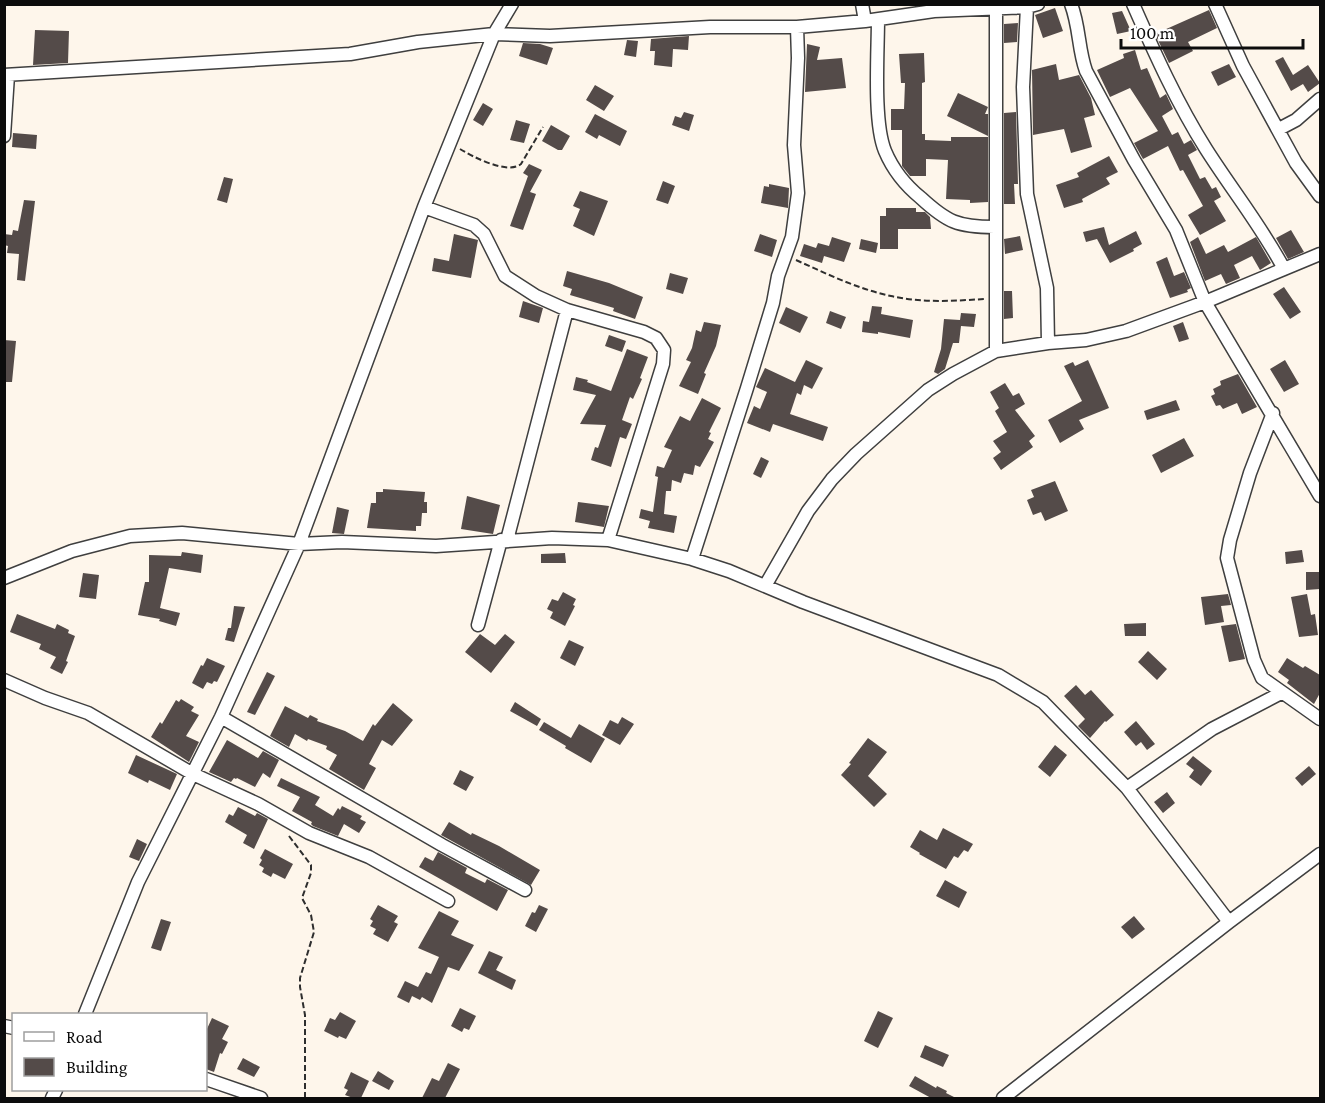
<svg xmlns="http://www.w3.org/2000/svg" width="1325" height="1103" viewBox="0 0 1325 1103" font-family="'Crimson Pro',serif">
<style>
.building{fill:#544b49}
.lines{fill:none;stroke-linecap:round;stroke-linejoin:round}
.minor-casing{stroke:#3f3f3f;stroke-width:15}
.path{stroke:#2e2e2e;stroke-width:2;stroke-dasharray:6 3;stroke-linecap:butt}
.minor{stroke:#fff;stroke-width:12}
</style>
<rect width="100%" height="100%" fill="#fef6eb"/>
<path class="building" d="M1055 8 1063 31 1043 38 1035 15Z
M1209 10 1217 28 1188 42 1193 51 1169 63 1155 34Z
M1122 11 1131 31 1117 34 1112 13Z
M1018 23 1017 42 1004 43V24Z
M35 30 69 31 68 63 33 65Z
M689 36 688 50 673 49 672 67 654 65 655 51H650L651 39Z
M627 40 638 41 636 57 624 55Z
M523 43 540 44 553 48 547 65 519 56Z
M807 44 820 47 817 60 842 58 846 88 805 92Z
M1135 50 1141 70 1147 68 1160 98 1166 94 1173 109 1162 116 1172 135 1178 132 1184 144 1191 140 1197 150 1188 155 1200 179 1205 177 1212 189 1216 187 1221 197 1214 201 1226 221 1200 235 1188 215 1203 206 1183 170 1180 171 1168 146 1143 159 1134 143 1158 131 1130 88 1110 97 1097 70 1124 58 1123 54Z
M924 53 925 82 922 83V134H925V140L951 141V137H988V202L970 203V200L946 199 948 160 926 159V176H910L902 166V130H891V109H904L905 83H901L899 54Z
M1283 57 1293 75 1308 65 1320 83 1308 92 1303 84 1291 91 1275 61Z
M1056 64 1059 80 1079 75 1091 98 1095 115 1084 118 1092 147 1071 153 1064 129 1033 135 1032 70Z
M1229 64 1236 77 1218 86 1211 72Z
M595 85 614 96 604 111 586 100Z
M958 93 988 107 985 114H988V136L947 116Z
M483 103 493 109 483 126 473 120Z
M684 112 694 115 689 131 672 125 675 116 681 118Z
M1016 112 1018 184H1014L1015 204H1004V113Z
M595 114 627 131 620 146 599 135 597 139 585 132Z
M516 120 530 124 524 143 510 140Z
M551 125 570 136 562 150H558L542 141Z
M13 133 37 135 36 149 12 147Z
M1109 156 1118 172 1106 178 1110 184 1082 199 1083 202 1064 208 1056 185 1079 177 1077 173Z
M529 164 542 170 530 192 536 194 523 230 510 226 528 176 523 173Z
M224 177 233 179 227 203 217 200Z
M663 181 675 186 668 204 656 200Z
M769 184 789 188 788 208 761 203 764 186 769 187Z
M580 191 608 201 594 236 573 226 580 209 573 206Z
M24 200 35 201 25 281 17 280 19 254 7 253 8 246 4 245V234L12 235 13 230 18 231Z
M886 208H916V212H925L930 217 931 229H898V249H880V216H886Z
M1104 227 1109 245 1136 231 1142 244 1133 249 1134 251 1110 263 1097 239 1086 242 1083 232Z
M1291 230 1304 252 1288 259 1276 238Z
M454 234 478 240 471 278 432 271 434 258 449 261Z
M760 234 777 240 772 257 754 251Z
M1020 236 1023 250 1005 254 1004 239Z
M832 237 851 243 844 262 824 256 822 263 800 256 804 244 816 248 818 243 829 246Z
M1198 237 1206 254 1224 245 1228 252 1256 237 1271 263 1260 270 1252 256 1234 265 1240 278 1226 284 1221 274 1205 281 1190 242Z
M861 239 878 243 876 253 859 249Z
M1167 257 1174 276 1184 272 1191 288 1187 290 1188 292 1170 298 1156 262Z
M567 271 609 283 643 297 635 319 613 311 614 308 570 295 572 289 563 286Z
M670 273 688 278 683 294 666 289Z
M1284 287 1301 312 1290 319 1273 294Z
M1004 291H1012L1013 318 1004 319Z
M523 301 543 308 539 323 519 317Z
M872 306 882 307 881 314 913 320 910 338 878 332V334L862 332 863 321 869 322Z
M786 307 808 317 800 333 779 323Z
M830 311 846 317 841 329 826 323Z
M961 313 976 314 974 327 961 326 959 343H953L945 369 938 374 934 372 941 349 944 319 960 320Z
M704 322 721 325 716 346 704 373 706 374 698 394 679 386 691 362 686 360 692 348 696 330 701 332Z
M1183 322 1189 339 1179 342 1173 326Z
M609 335 626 341 622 352 605 346Z
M4 340 16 341 12 382H4Z
M627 349 648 357 640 378 642 379 633 399 630 397 622 420 632 424 626 439 620 437 611 467 591 460 595 447 598 448 606 425 580 424 596 395 573 390 576 377 588 380 587 382 611 391Z
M806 360 823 368 812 389 804 385 801 395 797 393 790 414 828 427 823 441 773 424 770 432 747 423 754 406 760 409 767 392 756 387 765 368 795 382Z
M1088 360 1109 408 1079 420 1084 429 1060 443 1048 420 1082 401 1064 366 1073 362 1075 366Z
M1285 360 1299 384 1284 392 1270 369Z
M1238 374 1257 407 1242 414 1237 403 1223 409 1220 405 1216 406 1211 396 1215 394 1213 389 1221 385 1220 381Z
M1005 383 1013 396 1019 393 1025 404 1015 410 1035 436 1029 441 1033 447 1001 470 993 458 1001 452 993 441 1007 432 995 411 999 408 990 392Z
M702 398 721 408 709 432 711 433 708 439 714 442 700 467 695 465 693 475 684 473 681 483 672 480 671 491H666L664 514 677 516 674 533 648 528 650 521 639 518 641 509 653 512 658 477 655 476 657 466 664 468 672 450 664 447 680 416 690 421Z
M1176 400 1180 410 1147 420 1144 411Z
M1184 438 1194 456 1161 473 1152 455Z
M761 457 769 461 761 478 753 474Z
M1055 481 1068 511 1045 521 1041 512 1033 515 1027 500 1034 497 1031 490Z
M383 489 425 492 424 502H427V513H422L421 526H416V531L367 528 371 503H376V492H383Z
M467 496 500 505 493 534 461 529Z
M578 502 609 506 604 527 575 522Z
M337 507 349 510 344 534 332 533Z
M1302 550 1304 562 1286 564 1285 552Z
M182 552 203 555 201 573 169 568 160 608 180 613 176 626 159 621 160 619 138 615 145 582H149V555L181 556Z
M565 553 566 563H541V554Z
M1306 572H1320V589L1306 590Z
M83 573 99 575 96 599 79 597Z
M563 592 576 599 573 605 575 606 565 626 550 618 553 612 547 609 552 599 558 601Z
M1228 594 1231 605 1221 606 1224 622 1205 625 1201 597Z
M1307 594 1311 615 1315 614 1318 635 1299 637 1291 597Z
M234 606 245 607 234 642 225 640 228 628H231Z
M17 614 55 629 57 624 69 630 68 633 75 636 66 661 68 662 62 674 50 668 56 657 39 649 41 644 10 632Z
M1146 623V636H1125L1124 624Z
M1236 624 1245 659 1229 662 1221 626Z
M480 634 495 645 505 634 515 642 491 673 465 652Z
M569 640 584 647 575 666 560 658Z
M1148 651 1167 669 1157 680 1138 662Z
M207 658 225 666 217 682 214 681 212 684 207 682 203 689 192 683 201 665 203 666Z
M1287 658 1303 668 1305 666 1320 675V693L1314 704 1287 683 1289 680 1278 672Z
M267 672 275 676 255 715 247 712Z
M1076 685 1085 695 1091 690 1114 715 1106 722 1105 721 1090 738 1078 726 1085 719 1064 696Z
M181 699 194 707 191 711 199 715 186 736 199 742 189 762 151 737 160 722 162 724 176 700 179 702Z
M515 702 541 719 537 726 510 711Z
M393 703 413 720 392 746 382 740 369 764 376 768 364 790 329 769 337 755 326 749 327 746 308 739 307 741 295 734 289 747 270 736 285 706 308 718 310 715 318 719 317 721 345 731 363 741 373 724 375 726Z
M622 717 634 724 620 745 602 735 610 720 618 724Z
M1136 721 1155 744 1147 750 1141 742 1136 746 1124 732Z
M544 722 571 738 579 724 605 739 591 763 565 748 566 746 539 730Z
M868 738 887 752 868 776 887 794 874 807 841 775 851 764 849 763Z
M227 740 258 758 263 751 279 760 270 778 263 773 255 787 237 778 236 779 234 778 231 782 209 772Z
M1055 745 1067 755 1050 777 1038 767Z
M136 755 177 774 170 790 149 780 148 783 128 773Z
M1193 756 1212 771 1201 786 1189 777 1194 770 1186 764Z
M1309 766 1316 774 1302 786 1295 778Z
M460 770 474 777 466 791 453 784Z
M281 778 320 797 315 805 333 816 338 808 340 810 342 806 362 816 360 819 366 822 359 833 344 824 338 836 313 826 311 824 312 822 292 811 300 797 277 786Z
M1167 792 1175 803 1163 813 1154 802Z
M238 807 255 816 257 813 268 819 254 849 243 843 247 835 225 822 229 814 233 816Z
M449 822 471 835 472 833 499 846 540 870 531 885 441 835Z
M943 828 973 844 968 852 964 850 958 858 954 856 946 869 919 854 920 853 910 847 920 830 937 840Z
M137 839 147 844 139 861 129 857Z
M265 849 293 864 285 879 273 873 271 877 262 872 264 868 259 865 262 860 260 858Z
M438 852 467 868 465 873 485 883 487 879 508 890 497 911 419 867 425 857 433 861Z
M945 880 967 892 959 908 936 896Z
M378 905 398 916 394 922 398 924 388 942 373 934 376 929 370 926 373 921 370 919Z
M539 905 548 909 536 932 525 926 532 912 535 913Z
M439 911 459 921 451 935 474 945 459 971 448 967 432 1003 422 997 420 1000 412 996 409 1003 397 997 405 981 418 987 426 972 431 974 439 957 418 948Z
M1134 916 1145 929 1132 939 1121 927Z
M161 919 171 922 161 951 151 948Z
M489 951 503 957 496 970 516 980 512 990 478 973Z
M460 1008 476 1016 469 1030 464 1028 462 1032 451 1026Z
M878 1011 893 1018 878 1048 864 1041Z
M340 1012 356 1021 346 1039 339 1036 338 1038 324 1031 330 1018 335 1020Z
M212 1018 229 1026 222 1039 228 1042 222 1054 220 1053 214 1072 206 1069V1031Z
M925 1045 949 1055 943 1067 920 1057Z
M243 1058 260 1067 254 1077 237 1069Z
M448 1063 460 1069 445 1098H422L432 1078 439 1081Z
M378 1071 394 1081 389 1090 372 1081Z
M351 1072 369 1081 361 1098H353L345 1095 348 1090 344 1088Z
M915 1076 936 1088 937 1086 947 1091 946 1093 956 1098H931L909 1086Z"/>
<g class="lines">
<g class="minor-casing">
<path id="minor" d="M862 4 865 21
M1071 4C1080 28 1078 49 1086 71L1134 160 1176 230 1205 302 1320 496
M1133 4C1155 54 1177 103 1206 149 1232 190 1262 227 1284 269
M1215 4 1243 66 1296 163 1320 196
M1027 7 1023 87 1027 194 1047 288 1048 343
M878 19C878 52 873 122 885 151 893 170 905 185 921 198 947 222 958 227 994 227
M4 75 350 54 418 42 494 34 550 36 710 27H797L865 21 934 11 1027 7 1038 4
M1279 129 1296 120 1320 99
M4 136 8 75
M424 207 474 225 484 234 505 276 536 296 567 310 644 332 656 338 664 350 663 364 608 540
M996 351V4
M1273 413 1250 473 1230 540 1227 558 1254 660 1262 678 1320 719
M507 540 567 310
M692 559 747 388 773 303 778 276 792 237 798 193 794 145 798 58 797 27
M4 578 72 551 130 536 182 533 299 544 342 542 436 546 552 538 608 540 692 559 729 571 803 602 998 675 1043 702 1127 788 1229 922
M765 586 808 511 832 479 856 454 928 390 953 374 996 351 1048 343 1086 340 1126 331 1205 302 1320 254
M478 625 501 540
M4 680 45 698 88 713 193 774 258 804 309 833 369 857 448 901
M221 717 442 845 525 890
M1127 788 1212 729 1281 693
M85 1014 138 882 221 717 299 544 424 207 494 34 512 4
M4 1026 14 1028
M206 1079 261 1098
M52 1098 56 1090
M1003 1098 1229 922 1320 854"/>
</g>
<path class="path" d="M460 149C473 157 508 175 521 164L543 127
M796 260C827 274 858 289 891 296 921 303 954 301 984 299
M289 836 311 865V873L302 898 311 915 314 932 300 978V987L305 1015V1098"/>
<use href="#minor" class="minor"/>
</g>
<rect width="1325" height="1103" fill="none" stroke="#0c0c0c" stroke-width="12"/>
<rect x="12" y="1013" width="195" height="78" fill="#ffffff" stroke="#9e9e9e" stroke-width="1.5"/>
<rect x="24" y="1032" width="30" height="9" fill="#ffffff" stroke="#9e9e9e" stroke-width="1.5"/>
<text x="66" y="1043" font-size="18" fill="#0c0c0c">Road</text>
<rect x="24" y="1058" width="30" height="18" fill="#544b49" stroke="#9e9e9e" stroke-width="1.5"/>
<text x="66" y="1073" font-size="18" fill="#0c0c0c">Building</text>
<path d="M1121 39v9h182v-9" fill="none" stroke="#0c0c0c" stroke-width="3"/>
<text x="1130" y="39" font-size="18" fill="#0c0c0c" stroke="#ffffff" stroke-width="4.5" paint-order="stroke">100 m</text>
</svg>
